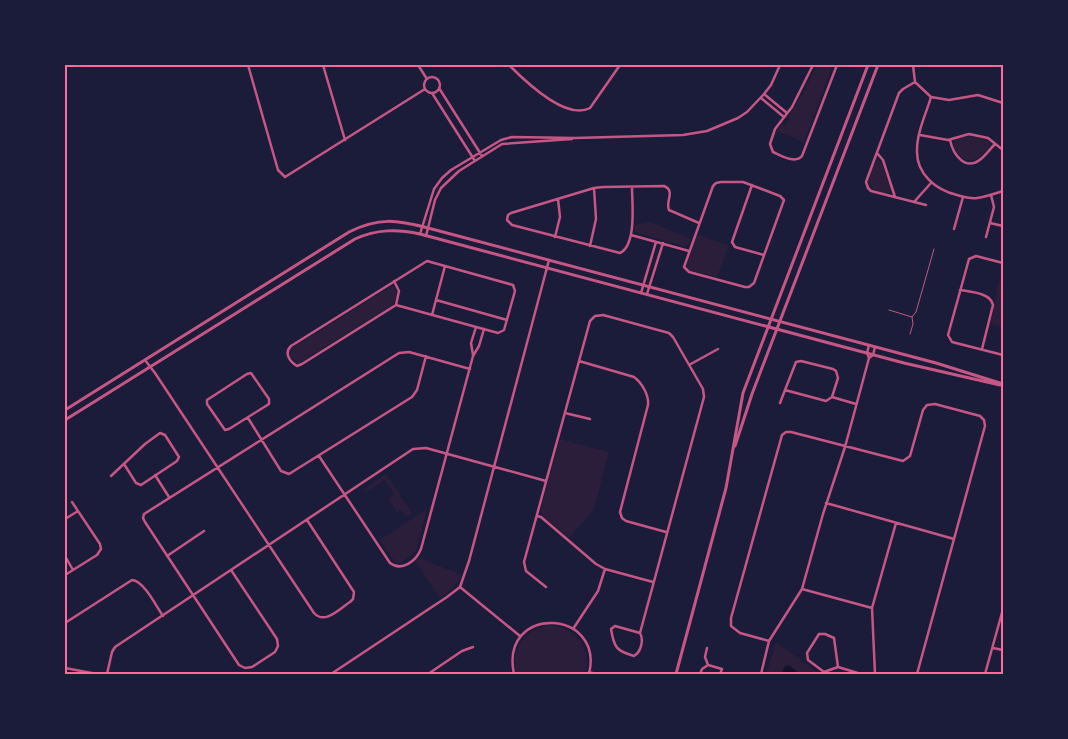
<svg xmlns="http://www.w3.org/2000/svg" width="1068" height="739" viewBox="0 0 1068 739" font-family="'Playfair Display',serif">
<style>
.green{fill:#2a1e3b}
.water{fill:#12122b}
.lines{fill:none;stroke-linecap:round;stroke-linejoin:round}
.service{stroke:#c65784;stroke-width:1}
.minor{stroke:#c65784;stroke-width:2.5}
.tertiary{stroke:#c65784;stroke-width:3}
.neatline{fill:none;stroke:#ff6b9d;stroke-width:2}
</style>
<rect width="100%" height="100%" fill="#1b1b3a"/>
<path class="green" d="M816 65H833L804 142 776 131 782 124 784 126 790 119 788 117 805 90Z
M968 136 986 140 990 142V145L980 157 971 161C961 159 956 154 953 144L955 140Z
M877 160 881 162 891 189 889 193C864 191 863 178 877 160Z
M651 222 691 239C689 243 688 246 683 246L635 232 634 225Z
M697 234 729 246 717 277 688 270 686 268Z
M999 281 1003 282V327L990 324C995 309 995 295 999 281Z
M393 286 397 293 393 305 300 363H297L290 355 292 348 390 287Z
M560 439 609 452 594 509 569 538 543 516 540 511Z
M386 474 412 513 406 517 401 510 397 512 388 499 394 494 385 480 366 492 364 489Z
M427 509 416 551 401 563 395 562 380 540Z
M419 558 462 575C458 586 450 591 440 598L415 561Z
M551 625C576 628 593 649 585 674H517C509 649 526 628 551 625Z
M776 642 820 674H766Z"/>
<path class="water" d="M787 665 790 666 800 674H782L783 669Z"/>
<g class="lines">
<path class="service" d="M889 310 912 317
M910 334 913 324 912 317 916 312 934 249"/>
<path class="minor" d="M248 65 278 170 285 177 425 89
M323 65 345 140
M418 65 427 79
M511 65 510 66C526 82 566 121 590 108L620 65
M813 65 792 107 775 129 770 144 773 152C782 156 795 164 802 156L837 65
M913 65 915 82 931 97 949 100 978 95 1003 103
M424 85a8 8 0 1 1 16 0a8 8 0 1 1-16 0Z
M915 82 903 89 899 93 866 182 868 188 871 191 926 205
M439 88 482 156
M432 93 475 161
M764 94 787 113
M931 97C926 114 917 132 917 150 916 174 936 190 957 195 964 197 970 199 977 198 985 197 994 194 1003 191
M761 98 784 117
M920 135 948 140 969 134 988 138 1003 150
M950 140C953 154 965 172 981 159 986 155 990 149 995 144
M877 153 883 160 895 197
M721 182H743L780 196 784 200 754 283 749 287H745L689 272 684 267 713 186 716 183Z
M752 185 732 242 735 247 764 255
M632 187C632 202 637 245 620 253L512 225 507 220 508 215 511 213 594 188 603 187 664 186C676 191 665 201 669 210L699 223
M914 202 931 183
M990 223 1003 226
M954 229 963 197
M420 234 434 189 442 178 451 170 501 140 512 137 575 138 683 135 707 131 738 118 747 112 764 94 771 85 780 65
M631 235 689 251
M426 236 435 200 441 188 459 171 502 144 572 139
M555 237 560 217 558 199
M986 237 994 207 991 195
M590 246 596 219 594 188
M427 261 513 285 515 291 504 330 498 333 396 305 302 364 297 366C289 361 284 353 291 346Z
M1003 263 976 256 969 259 948 335 952 342 1003 355
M394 281 399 291 396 305
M960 290C971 292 991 293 993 305L982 349
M641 293 656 242
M647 294 663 243
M436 300 507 320
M432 315 445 266
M473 355 471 343 476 327
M869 358 873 355 875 347
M145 360 155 373 314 613C325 625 339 609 350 602L353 599 354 592 307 520
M579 361 634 377C642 383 649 395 648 405L620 512 622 518 626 521 666 532
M689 365 718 349
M251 373 269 399V404L229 429 225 430 207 404V400L247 374Z
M832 397 838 378 836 371 833 369 801 361 796 362 785 390 826 401 832 397 856 404
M780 403 785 390
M565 413 590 419
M248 418 281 471 289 474 412 397 417 390 426 356
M319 456 390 563C402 572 416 561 421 549L473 356 479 346 484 329
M155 475 169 497
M111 476 145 444 160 433 165 435 179 457 177 461 141 485 136 483 124 464
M826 503 954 539
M537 516 541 517 596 564 605 569 653 582
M65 519 78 511
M65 556 73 570
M167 556 204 531
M231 570 277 639 278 646 275 652 252 667 245 668 239 665 145 522 143 518 144 514 399 353 409 352 470 369
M65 575 97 555 101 549 100 544 72 502
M460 587 520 636
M546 587 526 571 524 562 590 321 595 316 603 315 669 333 673 337 703 389 704 397 640 633 615 626 611 629C614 647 616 651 634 656 641 652 644 640 640 633
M802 589 872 608
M65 623 132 580C144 581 156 606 163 616
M573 629 598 591 605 569
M769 641 740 633 731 626V618L782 435 786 432H791L903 461 910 456 923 410 927 405 935 404 980 416 984 420 985 426 917 674
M707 648 705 657 708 665
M993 648 1003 650
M838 667 834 638 825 634H819L807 653 808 660 824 672 838 667 861 674
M65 668 97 674
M589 672 595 674
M107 674 112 652 115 647 413 449 426 448 546 481
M331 674 447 597 460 587 469 561 549 260
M428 674 462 651 473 647
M514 674C499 604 605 608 589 674
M700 674 702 669 708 665 722 669 720 674
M761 674 769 641 802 589 823 514 845 447 869 358 867 353 869 345
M875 674 872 608 896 523
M985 674 1003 609"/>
<path class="tertiary" d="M65 410 349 232C379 217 397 220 428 228L936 363 1003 384
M65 420 355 239C377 229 397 229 420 234L904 363 1000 385
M735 446 752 394 878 65
M676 674 726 488 743 393 868 65"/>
</g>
<rect width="1068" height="739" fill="none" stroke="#1b1b3a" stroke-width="132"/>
<rect x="66" y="66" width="936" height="607" class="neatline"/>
</svg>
